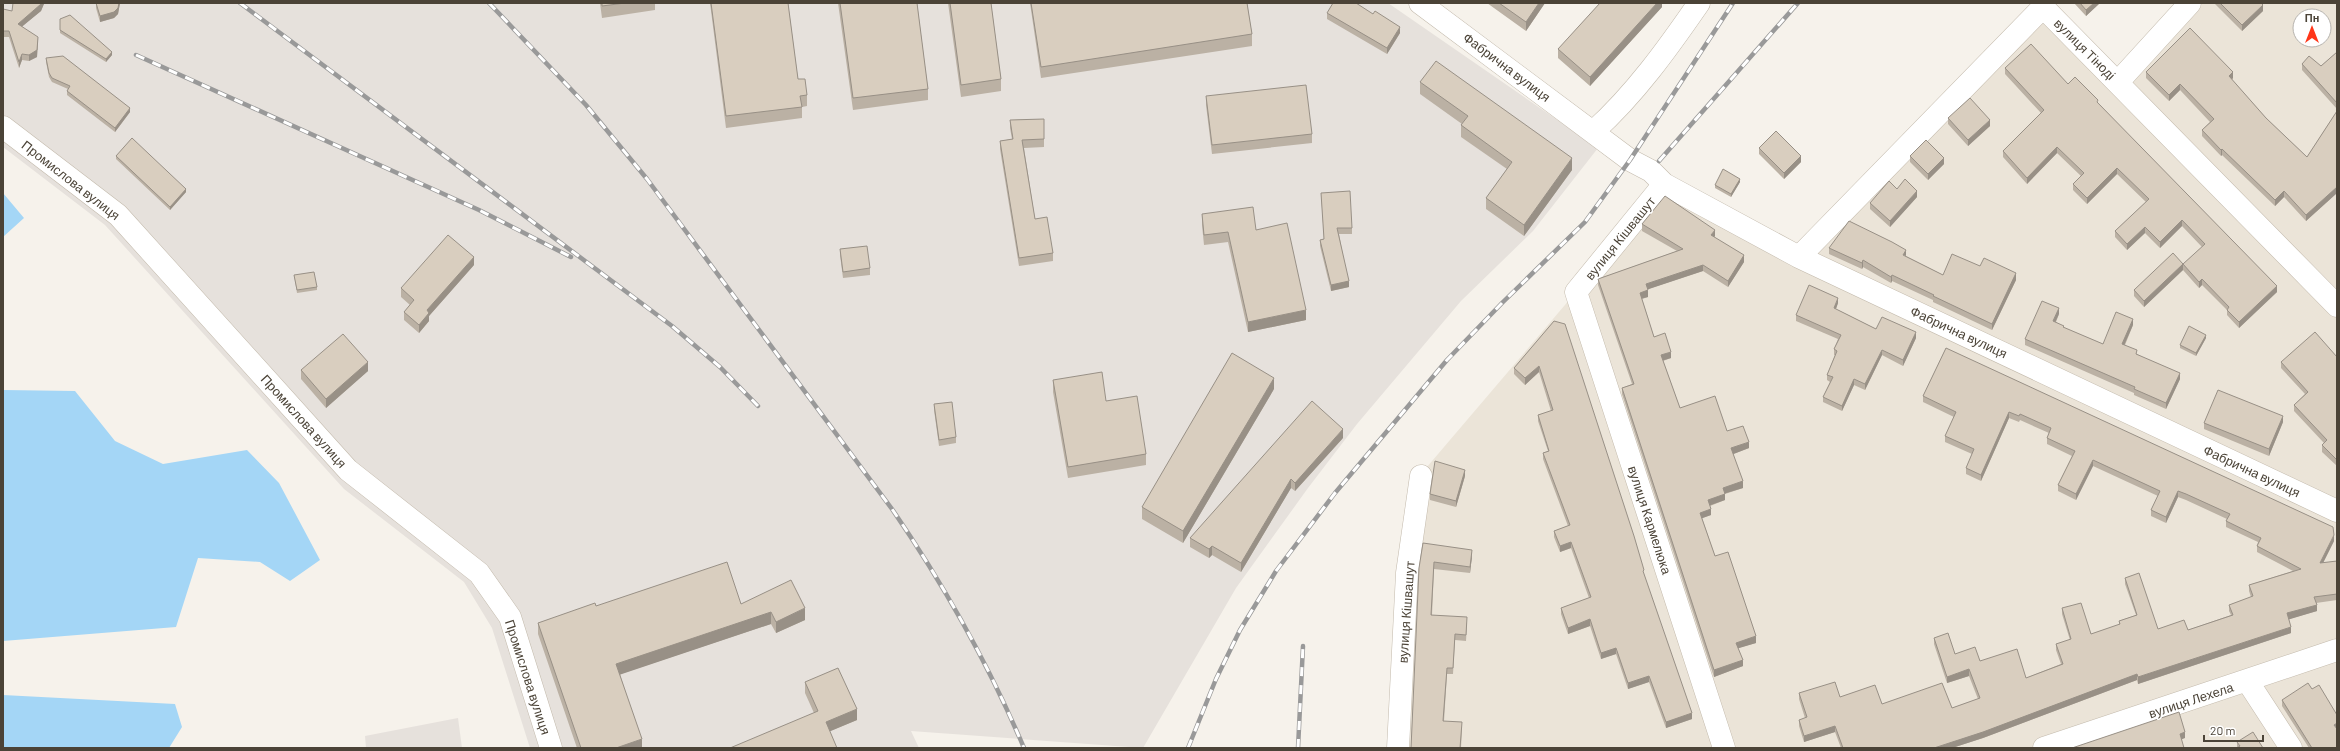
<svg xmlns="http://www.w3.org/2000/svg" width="2340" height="751" viewBox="0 0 2340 751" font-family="Barlow,sans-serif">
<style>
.residential{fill:#ebe4d8;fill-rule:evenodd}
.industrial{fill:#e6e1dc}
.water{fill:#a4d6f6}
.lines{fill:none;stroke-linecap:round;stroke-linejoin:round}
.street-casing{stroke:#c3baac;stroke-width:23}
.street{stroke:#fff;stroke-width:22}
.rail-casing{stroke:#999;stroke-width:4.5}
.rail{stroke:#fff;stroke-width:3;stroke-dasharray:9;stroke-linecap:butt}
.wall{fill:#bbb1a4}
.shaded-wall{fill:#989086}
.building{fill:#d9cebf;stroke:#989086}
.labels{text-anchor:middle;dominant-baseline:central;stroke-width:3;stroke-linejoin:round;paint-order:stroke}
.street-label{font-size:13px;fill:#4b4337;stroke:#fff}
</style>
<rect width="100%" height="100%" fill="#f6f2eb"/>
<path class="residential" d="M2190 3H2337V748H1396L1421 474 1576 292 1664 184 1799 257 2043 7 2118 82ZM2300 16H2324V40H2300Z"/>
<path class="industrial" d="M3 3H1388L1598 148 1533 231 1461 301 1357 424 1308 488 1236 588 1143 748 911 731 919 748H530L492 628 464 582 344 489 105 225 3 147Z
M458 718 462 748H366L365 736Z"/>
<path class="water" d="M3 193 24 218 3 237Z
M3 390 75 391 115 441 163 464 247 450 279 483 320 560 290 581 260 562 198 558 176 627 3 641Z
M3 695 175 704 182 727 169 748H3Z"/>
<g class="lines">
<g class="street-casing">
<path id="street" d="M1420 3 1630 160 1651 171 1664 184 1799 257 2337 511
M2118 82 2190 3
M3 127 118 215 348 470 479 573 510 617 551 748
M1594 131C1635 94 1668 48 1699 3
M1664 184 1576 292 1724 748
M1799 257 2043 7 2337 306
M2248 682 2291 748
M1398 748 1407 573 1421 476
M2044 748 2337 650"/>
</g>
<use href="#street" class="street"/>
<g class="rail-casing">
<path id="rail" d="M240 3 672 326 720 367 758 406
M489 3 586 105 647 179 892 509C944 585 988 663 1024 748
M136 55 479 210 571 257
M1659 161 1798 3
M1188 748 1216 679 1240 630 1276 571 1335 493 1447 360 1503 302 1585 222 1630 160 1733 3
M1298 748 1303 646"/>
</g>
<use href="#rail" class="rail"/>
</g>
<path class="wall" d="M44 3 41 11 22 26 38 43 37 57 29 61 22 60 19 68 9 37H3V9L12 11Z
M96 3H120L118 14 114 18 100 22 96 8Z
M600 3H655V10L602 18Z
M710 3H788L798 79 807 95V106L802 107V118L726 128Z
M838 3H917L928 89V100L853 110Z
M948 3H991L1001 79V91L961 97Z
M1030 3H1247L1252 34V46L1041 78Z
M1487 3H1545L1526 31Z
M1662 3V7L1590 86 1558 58V49Z
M2074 3H2100L2086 16Z
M2214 3H2261L2263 11 2242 31Z
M1327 13 1400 33 1387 54 1327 19Z
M60 19 112 55 106 62 60 33Z
M2337 52V109L2302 70V64L2321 66Z
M46 58 130 112 115 132 67 95V91L68 89 52 82 49 77 46 62Z
M2005 68 2068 84 2098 103 2277 292 2239 328 2227 315V310L2202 285 2199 288 2183 270 2144 307 2134 296V290L2183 264 2202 247 2182 226 2160 248 2145 233 2127 250 2115 237V231L2146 202 2117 174 2087 204 2073 190V184L2081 176 2057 153 2027 184 2003 157V151L2041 113 2005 74Z
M2146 72 2233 78 2232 80 2266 118 2307 157 2337 111V193L2306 221 2284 197 2275 206 2222 155 2221 156 2202 136V130L2210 122 2180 90 2169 101 2146 78Z
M1420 82 1572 170 1524 236 1486 209V198L1507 169 1461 137V125L1462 124 1420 94Z
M1206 96 1312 134V143L1212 154 1206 105Z
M1948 118 1990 126 1968 146 1948 124Z
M1044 119V147L1024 148 1035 219 1053 253V261L1019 266 1000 149V141L1012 139 1010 128V120Z
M1759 148 1801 162 1784 179 1759 154Z
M116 156 186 192 170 210 116 159Z
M1910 156 1944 164 1928 180 1910 162Z
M1740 182 1731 197 1715 188V185Z
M1321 193 1352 228V234H1339L1349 287 1331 291 1320 246V240L1324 239Z
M1917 197 1890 227 1870 209V203Z
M1202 214 1256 230 1306 320 1248 332 1228 242 1204 245 1202 225Z
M1642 224 1715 236 1714 237 1744 262 1728 287 1703 271 1648 289V297L1642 299 1654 337 1671 358 1663 361 1680 408 1727 431 1749 448 1733 454 1743 488 1725 494V500L1710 506 1711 515 1702 518 1715 556 1756 643 1738 648 1743 666 1714 677 1622 394V388L1632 384 1598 285V279L1677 251 1642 231Z
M1829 248 1906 256 1943 275 1980 266 2016 280 1992 330 1933 302V300L1892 281 1891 283 1863 267 1862 269 1829 254Z
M840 249 870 268V275L843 278 840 255Z
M474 265 429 316V321L419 333 404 320V312L410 305 401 297V288Z
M294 275 317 287V290L297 293Z
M1838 303 1836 309 1876 329 1916 338 1903 366 1882 355 1865 390 1854 385 1842 411 1823 402V397L1830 382 1827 380V375L1835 355H1834V349L1838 339 1796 321V315Z
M2059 314 2056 322 2064 328 2103 344 2133 325 2125 345 2137 354 2180 379 2166 409 2134 395V393L2025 345V339Z
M1554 321 1644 576 1692 719 1666 728 1649 682 1628 689 1616 654 1601 659 1590 626 1568 634 1561 614V608L1589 598 1571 548 1560 552 1554 537V531L1568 526 1543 459V453L1548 451 1538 421V415L1551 411 1539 372 1525 385 1514 374V368Z
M2206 338 2196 356 2180 348V345Z
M1946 348 2334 541 2323 563 2337 561V600L2316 603 2317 611 2289 619 2291 633 2138 684 2137 680 1983 738 1952 748H1841L1835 732 1804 742 1799 726V720L1805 718 1799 699V693L1840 697 1882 704 1952 708 1978 699 1969 676 1947 683 1934 644V638L1955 654 1980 661 2026 678 2061 664 2056 650V644L2070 640 2062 614V608L2091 634 2119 625V621L2136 615 2125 584V578L2158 629 2188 630 2231 615 2229 611V605L2251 597 2249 591V585L2293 571 2257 552V546L2258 542 2226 527V521L2227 519 2186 500 2178 497 2166 523 2151 516V510L2158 496 2093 466 2076 500 2058 491V485L2072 456 2047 444V438L2049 433 2020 420 2019 422 2009 418 1981 481 1966 474V468L1972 454 1945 442V436L1954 417 1923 402V396Z
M2337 357V466L2322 452V445L2324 443 2294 411V405L2305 394 2281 368V362Z
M301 370 368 371 326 408 301 379Z
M1053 380 1146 454V465L1068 478 1053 392Z
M1274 389 1183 543 1142 519V507Z
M934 404 956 437V443L939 446 934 410Z
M2283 422 2269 456 2204 429V423Z
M1343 438 1295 491 1291 488 1241 572 1212 555 1209 558 1190 547V538Z
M1465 476 1456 507 1430 500V494Z
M1423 543 1472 556 1470 573 1434 569 1432 615 1467 623 1466 641 1455 640 1453 674H1447L1444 721 1462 728 1461 748H1411Z
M741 604 805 620 776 633 771 624 620 674 642 748H577L538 634V623L596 606Z
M805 682 857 720 830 731 814 713 805 693Z
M2312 689 2337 748H2309L2282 706V700Z
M2237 742 2263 748H2237Z"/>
<path class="shaded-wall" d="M42 3H44V4L41 11 18 30V24Z
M119 3H120L118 14 114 18 100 22V16Z
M1539 3H1545L1526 31V22Z
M1657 3H1662V7L1590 86V77Z
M2094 3H2100L2086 16V10Z
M2263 5V11L2242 31V25Z
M1400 27V33L1387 54V48Z
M38 37 37 57 29 61V55Z
M112 52V55L106 62V59Z
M22 54V60L19 68V62Z
M2233 72V78L2229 82V76Z
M2180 84V90L2169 101V95Z
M130 108V112L115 132V128Z
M1990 120V126L1968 146V140Z
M2057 147V153L2027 184V178Z
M2222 149V155L2221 156V150Z
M1801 156V162L1784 179V173Z
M1572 158V170L1524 236V225Z
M1944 158V164L1928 180V174Z
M2117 168V174L2087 204V198Z
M1740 179V182L1731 197V194Z
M2337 187V193L2306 221V215Z
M186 189V192L170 210V207Z
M1917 191V197L1890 227V221Z
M2284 191V197L2275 206V200Z
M2182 220V226L2160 248V242Z
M2145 227V233L2127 250V244Z
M1715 230V236L1711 241V235Z
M1906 250V256L1903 255Z
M1744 255V262L1728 287V281Z
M474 257V265L429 316V321L419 333V325L427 310Z
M1863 260V267L1862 269V263Z
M2183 264V270L2144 307V301Z
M1703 265V271L1646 290V284Z
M2016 273V280L1992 330V324Z
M1892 275V281L1891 283V277Z
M2202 279V285L2199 288V282Z
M1349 281V287L1331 291V285Z
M2277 286V292L2239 328V322Z
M1648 290V297L1640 299V293Z
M1838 298V303L1834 314V308Z
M2059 308V314L2053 327V321Z
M1306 310V320L1248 332V322Z
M2133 319V325L2122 350V344Z
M1916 332V338L1903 366V360Z
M2206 335V338L2196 356V353Z
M1882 350V355L1865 390V384Z
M1671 352V358L1661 361V355Z
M368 362V371L326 408V399Z
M1539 366V372L1525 385V378Z
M2180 373V379L2166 409V403Z
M1274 378V389L1183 543V531Z
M1854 379V385L1842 411V406Z
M2009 412V418L1981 481V475Z
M2283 416V422L2269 456V449Z
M1343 429V438L1295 491V483Z
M1749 442V448L1731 455V448Z
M2093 460V466L2076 500V494Z
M1465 470V476L1456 507V501Z
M1291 479V488L1241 572V563Z
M1743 481V488L1723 494V488Z
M2178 491V497L2166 523V517Z
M1725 494V500L1708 506V500Z
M1711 509V515L1700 519V513Z
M2334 535V541L2320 569V563Z
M1571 542V548L1560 552V546Z
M1212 546V555L1209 558V549Z
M1472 550V556L1470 573V567Z
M2317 605V611L2287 620V613Z
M805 608V620L776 633V622Z
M771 612V624L616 676V664Z
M1590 619V626L1568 634V628Z
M2291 627V633L2138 684V677Z
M1756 636V643L1736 649V643Z
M1616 648V654L1601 659V653Z
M1743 660V666L1714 677V670Z
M1969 669V676L1947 683V677Z
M2137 674V680L1983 738 1952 748H1934Z
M1649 676V682L1628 689V683Z
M857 709V720L826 733V722Z
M1692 713V719L1666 728V722Z
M2337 723V729L2334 725Z
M1835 726V732L1804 742V736Z
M2185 732V738L2180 740V734Z
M642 739V748H616Z"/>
<path class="building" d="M13 3H42L41 4 18 24 38 37 37 50 29 55 22 54 19 62 9 31H3V9L12 11Z
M96 3H119L118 8 114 12 100 16Z
M602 3H625L602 6Z
M711 3H788L798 79H805L807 95 800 96 802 107 726 116Z
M840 3H917L928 89 853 98Z
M950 3H991L1001 79 961 85Z
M1031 3H1247L1252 34 1041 67Z
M1333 3H1356L1373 14 1375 11 1400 27 1387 48 1327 13Z
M1499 3H1539L1526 22Z
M1600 3H1657L1590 77 1558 49Z
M2080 3H2094L2086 10Z
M2220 3H2261L2263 5 2242 25Z
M70 15 112 52 106 59 60 30V19Z
M2190 28 2233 72 2229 76 2266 118 2307 157 2337 111V187L2306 215 2284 191 2275 200 2222 149 2221 150 2202 130 2214 119 2180 84 2169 95 2146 72Z
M2031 44 2068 84 2075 77 2098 100 2097 102 2277 286 2239 322 2227 310 2229 307 2202 279 2199 282 2183 264 2205 244 2182 220 2160 242 2145 227 2127 244 2115 231 2149 199 2117 168 2087 198 2073 184 2084 173 2057 147 2027 178 2003 151 2044 110 2005 68Z
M2337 52V103L2302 64 2309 56 2321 66Z
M63 56 130 108 115 128 67 91 70 86 52 78 49 73 46 58Z
M1436 61 1572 158 1524 225 1486 198 1512 162 1461 125 1468 116 1420 82Z
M1306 85 1312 134 1212 145 1206 96Z
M1970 98 1990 120 1968 140 1948 118Z
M1044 119V139L1022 140 1035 219 1047 217 1053 253 1019 258 1000 141 1013 139 1010 120Z
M1776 131 1801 156 1784 173 1759 148Z
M132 138 186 189 170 207 116 156Z
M1926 140 1944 158 1928 174 1910 156Z
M1723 169 1740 179 1731 194 1715 185Z
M1905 179 1917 191 1890 221 1870 203 1889 181 1897 189Z
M1350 191 1352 228H1337L1349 281 1331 285 1320 240 1324 239 1321 193Z
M1665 196 1715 230 1711 235 1744 255 1728 281 1703 265 1646 284 1648 290 1640 293 1654 337 1665 333 1671 352 1661 355 1680 408 1715 396 1727 431 1743 426 1749 442 1731 448 1743 481 1723 488 1725 494 1708 500 1711 509 1700 513 1715 556 1728 552 1756 636 1736 643 1743 660 1714 670 1622 388 1634 384 1598 279 1683 249 1642 224Z
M1253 207 1256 230 1287 223 1306 310 1248 322 1228 232 1204 235 1202 214Z
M1849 221 1892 242 1906 250 1903 255 1943 275 1952 254 1980 266 1984 258 2016 273 1992 324 1933 296 1934 295 1892 275 1891 277 1863 260 1862 263 1829 248Z
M448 235 474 257 427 310 429 313 419 325 404 312 414 300 401 288Z
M867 246 870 268 843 272 840 249Z
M2173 253 2183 264 2144 301 2134 290Z
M314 272 317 287 297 290 294 275Z
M1809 285 1838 298 1834 308 1876 329 1882 317 1916 332 1903 360 1882 350 1865 384 1854 379 1842 406 1823 397 1833 377 1827 375 1837 351 1834 349 1841 335 1796 315Z
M2042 301 2059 308 2053 321 2064 326 2063 327 2103 344 2116 312 2133 319 2122 344 2137 350 2136 354 2180 373 2166 403 2134 389 2135 387 2025 339Z
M1554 321 1565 324 1634 536 1644 570 1643 571 1692 713 1666 722 1649 676 1628 683 1616 648 1601 653 1590 619 1568 628 1561 608 1591 597 1571 542 1560 546 1554 531 1570 525 1543 453 1549 451 1538 415 1553 410 1539 366 1525 378 1514 368Z
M2189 326 2206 335 2196 353 2180 345Z
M2315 332 2337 357V416L2336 417 2337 418V460L2322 445 2327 440 2294 405 2308 392 2281 362Z
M343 334 368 362 326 399 301 370Z
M1946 348 2333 527 2334 535 2320 563 2337 561V594L2314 597 2317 605 2287 613 2291 627 2138 677 2137 674 1983 732 1934 748H1843L1835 726 1804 736 1799 720 1807 717 1799 693 1835 682 1840 697 1875 685 1882 704 1942 683 1952 708 1980 698 1969 669 1947 677 1934 638 1948 633 1955 654 1975 647 1980 661 2017 649 2026 678 2063 664 2056 644 2071 639 2062 608 2081 603 2091 634 2120 624 2119 621 2137 615 2125 578 2139 573 2158 629 2184 620 2188 630 2233 615 2229 605 2253 596 2249 585 2301 569 2257 546 2261 538 2226 521 2230 514 2186 494 2178 491 2166 517 2151 510 2160 491 2093 460 2076 494 2058 485 2075 451 2047 438 2051 428 2020 414 2019 416 2009 412 1981 475 1966 468 1974 449 1945 436 1956 412 1923 396Z
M1232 353 1274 378 1183 531 1142 507Z
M1102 372 1106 401 1137 396 1146 454 1068 467 1053 380Z
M2218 390 2283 416 2269 449 2204 423Z
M1312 401 1343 429 1295 483 1291 479 1241 563 1212 546 1209 549 1190 538Z
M952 402 956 437 939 440 934 404Z
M1435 461 1465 470 1456 501 1430 494Z
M1423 543 1472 550 1470 567 1434 562 1431 615 1467 617 1466 635 1455 634 1453 668H1447L1443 721 1462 722 1460 748H1411L1419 568Z
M727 562 741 604 791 580 805 608 776 622 771 612 616 664 642 739 616 748H581L538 623 595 603 596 606Z
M838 668 857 709 826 722 837 748H730L818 711 805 682Z
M2308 683 2312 689 2319 685 2337 715V723L2334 725 2337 729V748H2312L2282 700Z
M2179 712 2185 732 2180 734 2184 748H2072Z
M2253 732 2263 748H2237L2240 746 2237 742Z"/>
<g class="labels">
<g class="street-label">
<text transform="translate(2085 49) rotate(45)">вулиця Тіноді</text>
<text transform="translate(1507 67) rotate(37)">Фабрична вулиця</text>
<text transform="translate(71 180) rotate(38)">Промислова вулиця</text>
<text transform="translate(1620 238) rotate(-51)">вулиця Кішвашут</text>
<text transform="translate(1959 332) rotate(25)">Фабрична вулиця</text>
<text transform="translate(304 421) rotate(48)">Промислова вулиця</text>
<text transform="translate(2252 471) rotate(25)">Фабрична вулиця</text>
<text transform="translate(1650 520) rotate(72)">вулиця Кармелюка</text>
<text transform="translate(1406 612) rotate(-86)">вулиця Кішвашут</text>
<text transform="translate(528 677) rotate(72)">Промислова вулиця</text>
<text transform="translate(2191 700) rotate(-18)">вулиця Лехела</text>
</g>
</g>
<rect width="2340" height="751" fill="none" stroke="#4b4337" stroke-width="8"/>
<g transform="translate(2312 28)"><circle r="19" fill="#ffffff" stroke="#b7b4af"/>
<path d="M0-3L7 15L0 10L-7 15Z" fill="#ff3619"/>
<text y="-6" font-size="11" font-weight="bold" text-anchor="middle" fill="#4b4337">Пн</text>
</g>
<path d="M2204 735v6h59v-6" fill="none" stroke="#4b4337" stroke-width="2"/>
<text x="2210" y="735" font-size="12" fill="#4b4337" stroke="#ffffff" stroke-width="3" paint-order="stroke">20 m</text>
</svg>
